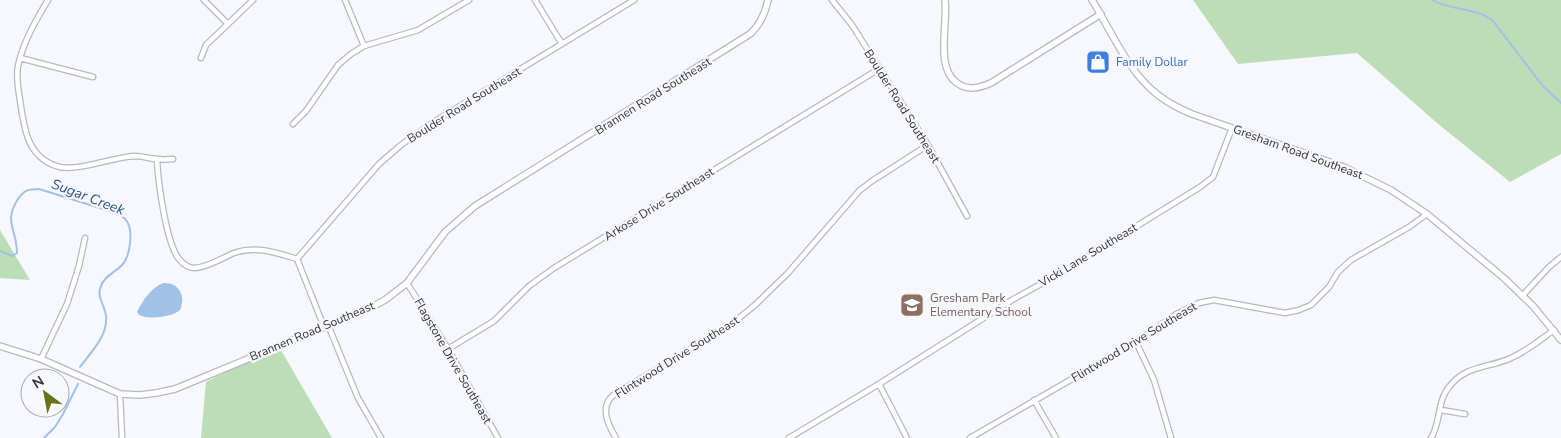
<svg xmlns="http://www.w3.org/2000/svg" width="1561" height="438" viewBox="0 0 1561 438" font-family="'Nunito Sans',sans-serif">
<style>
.green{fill:#bdddb7}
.water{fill:#a1c1e8}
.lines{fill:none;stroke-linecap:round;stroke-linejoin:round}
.stream{stroke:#a1c1e8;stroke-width:2}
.minor-casing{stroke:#b7b8c0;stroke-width:7}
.tertiary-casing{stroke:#b7b8c0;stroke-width:8}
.minor{stroke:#fff;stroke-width:4.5}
.tertiary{stroke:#fff;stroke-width:5.5}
.labels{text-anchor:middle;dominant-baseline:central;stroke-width:4.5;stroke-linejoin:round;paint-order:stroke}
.shop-label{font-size:12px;fill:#366cbe;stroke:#f7f7fe;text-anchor:start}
.street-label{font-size:12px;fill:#343437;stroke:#f7f7fe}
.education-label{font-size:12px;fill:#785e54;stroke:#f7f7fe;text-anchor:start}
.water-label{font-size:14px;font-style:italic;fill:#275284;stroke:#f7f7fe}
</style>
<rect width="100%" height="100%" fill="#f7f7fe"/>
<path class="green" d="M1193 0H1561V154L1510 182 1437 123 1357 53 1238 64Z
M0 230 30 280 0 278Z
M278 345 332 438H201L206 382Z"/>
<path class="water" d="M163 283C179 282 186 296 180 310 172 317 149 320 139 315L137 312C142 301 152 287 163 283Z"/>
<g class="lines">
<path class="stream" d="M1432 0C1451 11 1476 7 1493 21L1542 85 1561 103
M0 251 12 256 17 253C17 229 3 222 18 199 24 190 29 189 39 189L116 213C120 215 124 217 126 220 134 230 130 255 123 264 116 272 104 276 101 286 96 297 105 305 106 316 108 336 91 352 80 367
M44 438 55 427 63 414 78 384"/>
<g class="minor-casing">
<path id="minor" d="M48 0C36 20 23 42 18 66 16 77 18 89 20 100 24 128 27 159 60 167 80 171 113 157 135 156 143 156 150 159 158 159 163 160 168 159 173 159
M204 0 228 24
M345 0 364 46
M535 0 562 44
M832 0 852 25 928 145 967 216
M20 58 93 77
M201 58 206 45 253 0
M293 124 306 111 338 65 351 54 364 46 418 30 469 0
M157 160C158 181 166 243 179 259 183 264 189 268 195 268 209 267 222 258 234 253 256 245 277 253 297 259
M297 259 379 164 401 145 432 123 634 0
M297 259 324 327
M407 283 448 349 498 438
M1522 296 1549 267 1561 257
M328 325 358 398 381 438
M1136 342 1154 380 1171 438
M448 349 494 321 529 286 554 268 879 69
M41 359 67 304 79 266 85 238
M879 384 907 438
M120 394 122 438
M1034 400 1056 438
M1441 410 1465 414
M616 438C610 428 601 412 609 400 611 395 620 391 625 388L728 327 755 305 788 273 859 191 872 181 928 145
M789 438 879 384 1012 300 1059 274 1200 187 1213 177 1232 128
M970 438 1136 342 1175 315 1199 303 1214 300 1285 313 1299 310 1311 305 1329 287 1338 272 1351 260 1409 227 1427 214
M1431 438C1441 423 1437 401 1449 387 1465 365 1490 368 1511 358 1527 351 1540 340 1554 330"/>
</g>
<g class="tertiary-casing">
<path id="tertiary" d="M945 0C948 24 935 68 957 83 968 91 979 88 991 83L1101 14
M1092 0C1112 32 1128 72 1158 95 1168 103 1180 109 1192 114L1344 167 1391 190 1427 214 1505 279 1533 306 1561 340
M0 346 41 359 120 394 140 395 156 393 175 389 364 311 385 300 407 283 445 232 475 206 750 34C760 25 765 14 768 0"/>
</g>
<use href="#minor" class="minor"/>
<use href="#tertiary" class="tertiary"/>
</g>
<defs>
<g id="shop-square" transform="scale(1.25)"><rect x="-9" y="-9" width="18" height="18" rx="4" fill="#3f7fe0" stroke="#f7f7fe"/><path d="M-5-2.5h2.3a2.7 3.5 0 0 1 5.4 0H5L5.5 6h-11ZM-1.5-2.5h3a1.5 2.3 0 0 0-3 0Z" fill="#fff"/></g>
<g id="school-square" transform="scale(1.25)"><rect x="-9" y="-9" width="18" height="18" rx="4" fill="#8d6e63" stroke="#f7f7fe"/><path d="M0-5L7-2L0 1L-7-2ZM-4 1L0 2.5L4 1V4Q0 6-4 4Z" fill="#fff"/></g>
</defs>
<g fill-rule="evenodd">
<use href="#shop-square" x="1098" y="62"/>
<use href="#school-square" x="912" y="305"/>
</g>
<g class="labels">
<g class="shop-label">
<text x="1116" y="62">Family Dollar</text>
</g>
<g class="street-label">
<text transform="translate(653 96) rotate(-32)">Brannen Road Southeast</text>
<text transform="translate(464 105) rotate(-32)">Boulder Road Southeast</text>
<text transform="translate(902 106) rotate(58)">Boulder Road Southeast</text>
<text transform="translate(1298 152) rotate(20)">Gresham Road Southeast</text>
<text transform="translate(659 204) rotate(-32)">Arkose Drive Southeast</text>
<text transform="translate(1088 255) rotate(-31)">Vicki Lane Southeast</text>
<text transform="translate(312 331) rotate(-23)">Brannen Road Southeast</text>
<text transform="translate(1134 342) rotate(-31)">Flintwood Drive Southeast</text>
<text transform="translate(677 357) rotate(-32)">Flintwood Drive Southeast</text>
<text transform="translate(453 361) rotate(60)">Flagstone Drive Southeast</text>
</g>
<g class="education-label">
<text x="930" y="298">Gresham Park<tspan x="930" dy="14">Elementary School</tspan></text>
</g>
<g class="water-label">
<text transform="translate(88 197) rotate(21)">Sugar Creek</text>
</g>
</g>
<g transform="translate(45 393) rotate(328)"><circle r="24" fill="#f7f7fe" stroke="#a9a9ae"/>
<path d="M0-4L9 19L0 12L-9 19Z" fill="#69721b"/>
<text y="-8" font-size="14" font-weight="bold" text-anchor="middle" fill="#343437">N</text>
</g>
</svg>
